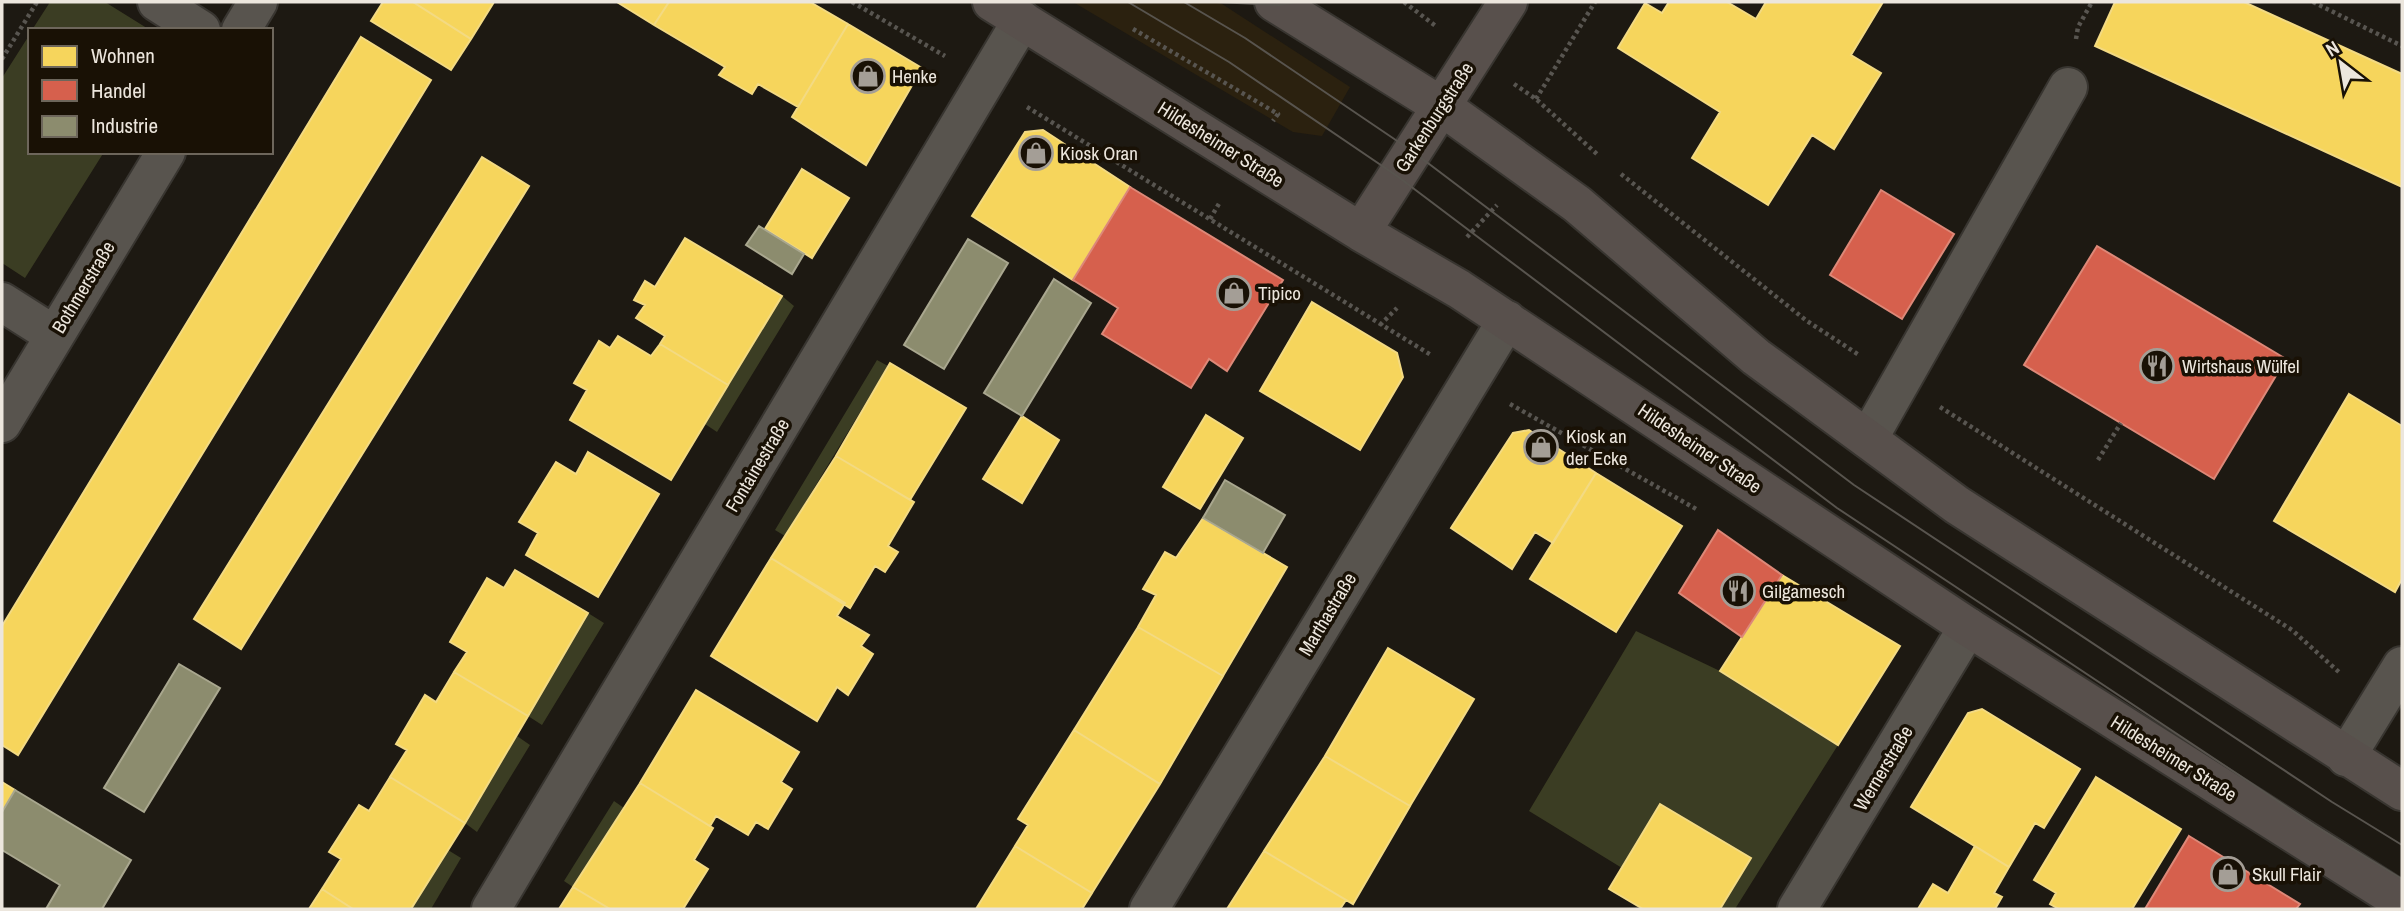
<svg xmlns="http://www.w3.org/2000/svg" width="2404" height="911" viewBox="0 0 2404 911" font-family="'Archivo Narrow',sans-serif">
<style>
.built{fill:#2b210f}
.green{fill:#3b3d23}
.homes{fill:#f6d55c;stroke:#f3da83;stroke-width:2}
.shops{fill:#d6604d;stroke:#dd8878;stroke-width:2}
.industry{fill:#8c8c6e;stroke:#a9a78f;stroke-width:2}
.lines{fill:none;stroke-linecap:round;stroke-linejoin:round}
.minor-casing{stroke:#383530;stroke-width:42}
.major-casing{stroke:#383530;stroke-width:42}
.path{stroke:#585550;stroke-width:4.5;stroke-dasharray:3.5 3.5;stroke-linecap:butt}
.minor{stroke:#58544e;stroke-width:38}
.major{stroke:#58504c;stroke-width:38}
.tram{stroke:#58544e;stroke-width:2}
.labels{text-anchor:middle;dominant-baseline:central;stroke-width:7;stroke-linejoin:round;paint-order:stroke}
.poi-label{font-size:19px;fill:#ece6dd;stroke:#191105;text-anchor:start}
.street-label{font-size:19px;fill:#ece6dd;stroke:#191105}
</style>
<rect width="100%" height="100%" fill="#1d1912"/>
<path class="built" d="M1073 2H1219L1350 87 1322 136 1293 132Z"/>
<path class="green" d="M50 2H105L150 30H32Z
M30 34V152H104L25 278 2 263V78Z
M782 296 794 306 717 432 705 424Z
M877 360 888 366 785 536 775 530Z
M588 613 604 623 542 725 528 716Z
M1636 631 1720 671 1838 745 1735 909H1720L1751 858 1661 804 1622 868 1529 811Z
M517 736 530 745 477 832 465 823Z
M614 801 624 808 573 887 564 881Z
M448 850 461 858 431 909H411Z"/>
<path class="homes" d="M383 2H413L471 39 451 70 371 21Z
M413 2H494L471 39Z
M617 2H669L654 25Z
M669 2H810L848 24 798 107 758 84 752 94 719 75 725 67 654 25Z
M1669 2H1727L1756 19 1766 2H1883L1851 55 1881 73 1834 149 1812 135 1768 205 1692 158 1720 112 1618 48 1645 3 1662 13Z
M2115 2H2244L2402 74V187L2095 46Z
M848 24 922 68 866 165 792 117Z
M361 37 431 80 18 755 2 745V626Z
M1043 130 1130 187 1073 280 972 216 1025 132Z
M482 157 529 186 241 649 194 619Z
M802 169 849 198 812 258 765 229Z
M685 238 782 296 728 385 660 344 665 336 636 318 645 305 634 300 645 281 655 287Z
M1312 302 1397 353 1403 377 1360 450 1260 391Z
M618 336 651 356 660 344 728 385 671 480 570 420 587 390 574 383 599 341 610 348Z
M890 363 966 408 910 500 836 456Z
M2349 394 2402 426V579L2395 592 2274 521Z
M1206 415 1243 438 1200 509 1163 487Z
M1022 416 1059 440 1022 503 983 479Z
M1529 430 1596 473 1553 543 1535 532 1512 569 1451 528 1513 433Z
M588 452 659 494 598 597 526 555 538 533 519 522 556 462 576 474Z
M836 456 914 502 888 546 898 552 885 572 875 566 850 608 771 558Z
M1596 473 1682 526 1616 632 1530 579Z
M1203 518 1287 567 1223 676 1138 627 1156 595 1143 589 1165 552 1176 558Z
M771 558 845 603 837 616 869 635 861 646 873 654 848 695 837 687 817 721 711 656Z
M515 570 588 613 528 716 454 672 467 652 450 642 487 578 504 588Z
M1782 575 1900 646 1838 745 1720 671Z
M1138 627 1223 676 1160 784 1074 730Z
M1388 648 1474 699 1410 806 1325 756Z
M454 672 528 716 465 823 390 777 407 750 396 744 425 695 436 702Z
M696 690 799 752 781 782 792 789 768 829 756 822 748 835 716 816 710 826 640 783Z
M1982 709 2080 769 2044 828 2035 823 2009 867 1911 807 1968 713Z
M1074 730 1160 784 1092 893 1015 846 1028 825 1018 819Z
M1325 756 1410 806 1353 904 1264 851Z
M390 777 465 823 411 909H353L322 889 341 859 329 852 359 805 369 811Z
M2096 777 2181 829 2132 909H2059L2050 904 2056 893 2034 880Z
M2 782 15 790 2 812Z
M640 783 713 828 694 860 708 869 683 909H610L573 887Z
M1660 804 1751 858 1720 909H1643L1609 889Z
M1015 846 1092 893 1082 909H976Z
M1975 846 2009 867 1994 893 2002 897 1995 909H1918L1933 884 1948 893Z
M1264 851 1346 900 1340 909H1227Z
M573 887 610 909H559Z
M322 889 353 909H309Z"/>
<path class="shops" d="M1130 187 1283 280 1227 371 1209 359 1191 388 1102 334 1118 308 1073 280Z
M1881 190 1954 234 1902 319 1830 275Z
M2097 246 2286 359 2214 479 2024 365Z
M1718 530 1782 575 1742 637 1679 593Z
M2189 836 2300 904 2296 909H2145Z"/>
<path class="industry" d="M759 226 804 254 792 274 746 245Z
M968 239 1008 263 944 369 904 345Z
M1054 279 1091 303 1022 416 984 393Z
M1225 480 1285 515 1263 553 1203 518Z
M179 664 220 688 144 812 104 788Z
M15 790 131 860 102 909H46L60 885 2 850V812Z"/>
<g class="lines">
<g class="minor-casing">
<path id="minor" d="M157 2 201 30
M241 30 258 2
M2 302 54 335
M2 423 166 152
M1868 439 2068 87
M2346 757 2402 666
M491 909 1022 20
M1149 909 1507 320
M1797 909 1968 627"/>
</g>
<g class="major-casing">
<path id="major" d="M992 2 1361 232 1459 289 1968 627 2402 902
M1274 2 1441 106 1577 204 1756 357 1957 505 2402 791
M1361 232 1508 2"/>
</g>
<path class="path" d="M852 2 945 56
M1404 2 1437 27
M2313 2 2402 46
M1133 29 1278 114 1273 121
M2076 39 2078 27 2092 2
M2 59 37 2
M1514 84 1536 99 1598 155
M1536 99 1595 2
M1027 107 1431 355
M1621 174 1807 321 1859 355
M1210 219 1220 202
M1467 237 1497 205
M1380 325 1397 308
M1510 404 1698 510
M1940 407 2292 630 2340 673
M2098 460 2121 423"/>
<use href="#minor" class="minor"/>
<use href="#major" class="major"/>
<path class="tram" d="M1128 2 1229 62 1397 176 1837 508 2317 827 2402 879
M1184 2 1245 38 1412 151 1854 485 2332 802 2402 845
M1217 2 1279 5 1297 2"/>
</g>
<defs>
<g id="shop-ring" transform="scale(1.75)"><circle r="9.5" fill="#191105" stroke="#a49e96" stroke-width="1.5"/><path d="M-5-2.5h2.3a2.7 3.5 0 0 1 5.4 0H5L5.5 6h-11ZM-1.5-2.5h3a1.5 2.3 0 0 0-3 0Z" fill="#a49e96"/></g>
<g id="restaurant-ring" transform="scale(1.75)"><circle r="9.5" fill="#191105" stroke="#a49e96" stroke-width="1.5"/><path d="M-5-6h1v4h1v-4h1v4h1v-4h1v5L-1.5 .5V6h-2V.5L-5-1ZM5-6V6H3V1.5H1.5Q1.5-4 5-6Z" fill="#a49e96"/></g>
</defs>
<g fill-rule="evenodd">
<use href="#shop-ring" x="868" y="76"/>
<use href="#shop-ring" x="1036" y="153"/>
<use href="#shop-ring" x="1234" y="293"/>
<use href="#restaurant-ring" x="2157" y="366"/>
<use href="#shop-ring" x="1541" y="447"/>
<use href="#restaurant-ring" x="1738" y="591"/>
<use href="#shop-ring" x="2228" y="874"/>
</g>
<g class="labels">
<g class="poi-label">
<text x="892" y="76">Henke</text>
<text x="1060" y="153">Kiosk Oran</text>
<text x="1258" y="293">Tipico</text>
<text x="2182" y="366">Wirtshaus Wülfel</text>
<text x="1566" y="436">Kiosk an<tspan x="1566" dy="22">der Ecke</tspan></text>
<text x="1762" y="591">Gilgamesch</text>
<text x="2252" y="874">Skull Flair</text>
</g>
<g class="street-label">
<text transform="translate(1434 117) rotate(-57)">Garkenburgstraße</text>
<text transform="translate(1221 144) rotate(32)">Hildesheimer Straße</text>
<text transform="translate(83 287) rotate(-59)">Bothmerstraße</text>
<text transform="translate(1700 448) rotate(34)">Hildesheimer Straße</text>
<text transform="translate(757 465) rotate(-59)">Fontainestraße</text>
<text transform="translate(1327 614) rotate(-59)">Marthastraße</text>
<text transform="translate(2174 758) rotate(32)">Hildesheimer Straße</text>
<text transform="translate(1883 768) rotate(-59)">Wernerstraße</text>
</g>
</g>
<rect width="2404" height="911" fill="none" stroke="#ece6dd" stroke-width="7"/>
<rect x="28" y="28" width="245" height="126" fill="#191105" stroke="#6d665b" stroke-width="2"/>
<rect x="42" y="46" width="35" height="21" fill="#f6d55c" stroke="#6d665b" stroke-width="2"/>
<text x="91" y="63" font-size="21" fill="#ece6dd">Wohnen</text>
<rect x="42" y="80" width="35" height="21" fill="#d6604d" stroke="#6d665b" stroke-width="2"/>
<text x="91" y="98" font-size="21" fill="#ece6dd">Handel</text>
<rect x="42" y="116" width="35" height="21" fill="#8c8c6e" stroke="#6d665b" stroke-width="2"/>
<text x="91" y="133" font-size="21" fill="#ece6dd">Industrie</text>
<g transform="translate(2341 63) rotate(329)" stroke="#191105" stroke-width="5" paint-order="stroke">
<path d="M0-5L12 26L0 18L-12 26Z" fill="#ece6dd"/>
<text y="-10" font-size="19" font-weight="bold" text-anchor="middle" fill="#ece6dd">N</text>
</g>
</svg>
